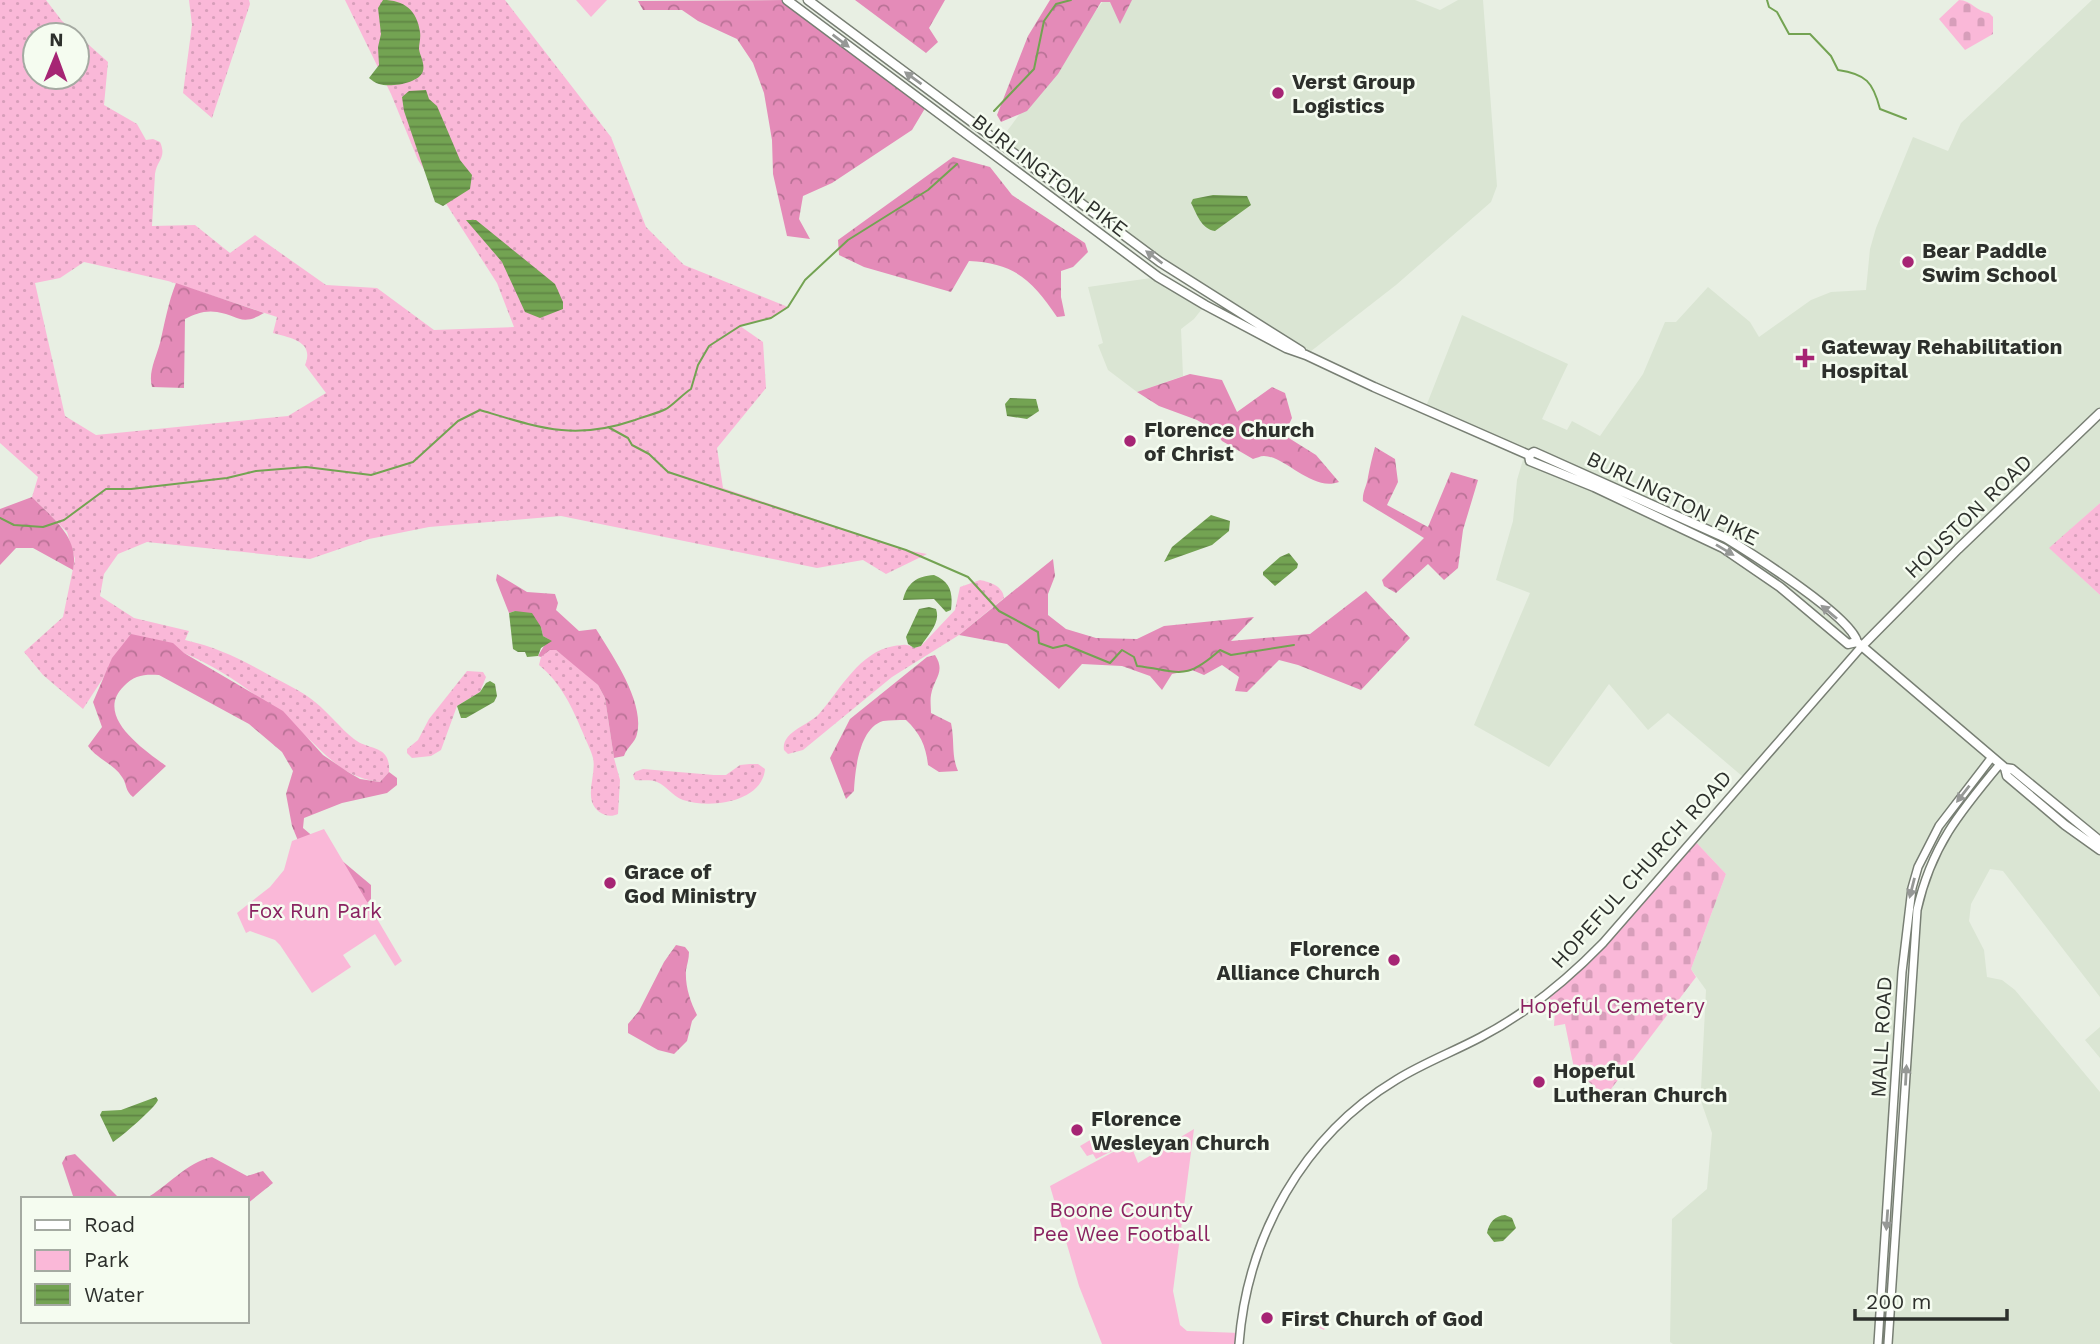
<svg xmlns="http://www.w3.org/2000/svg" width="2100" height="1344" viewBox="0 0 2100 1344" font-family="'Work Sans',sans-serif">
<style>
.built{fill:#dae5d3}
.grass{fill:url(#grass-dots);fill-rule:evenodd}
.forest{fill:url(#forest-crowns)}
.cemetery{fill:url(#cemetery-stones)}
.green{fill:#fab8d8}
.water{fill:url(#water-rules)}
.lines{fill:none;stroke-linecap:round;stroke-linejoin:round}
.stream{stroke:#73a352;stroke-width:2}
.secondary-casing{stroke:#787f74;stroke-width:10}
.primary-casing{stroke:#787f74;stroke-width:11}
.secondary{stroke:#fff;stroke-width:7}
.primary{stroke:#fff;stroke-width:8}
.oneway{fill:#969896}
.poi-dot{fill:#a62574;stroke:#f5fcf0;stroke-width:2.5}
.labels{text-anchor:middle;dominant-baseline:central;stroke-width:5;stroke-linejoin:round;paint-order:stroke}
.poi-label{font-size:21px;font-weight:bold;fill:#2d302c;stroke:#f5fcf0;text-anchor:start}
.street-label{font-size:21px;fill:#2d302c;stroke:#f5fcf0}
.park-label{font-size:21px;fill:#8a2361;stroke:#f5fcf0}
</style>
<defs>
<pattern id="grass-dots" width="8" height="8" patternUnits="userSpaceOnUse" patternTransform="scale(1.75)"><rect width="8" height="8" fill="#fab8d8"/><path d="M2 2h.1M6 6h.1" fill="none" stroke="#d79eba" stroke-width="1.8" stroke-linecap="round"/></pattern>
<pattern id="forest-crowns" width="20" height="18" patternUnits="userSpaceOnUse" patternTransform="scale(1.75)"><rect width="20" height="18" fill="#e48bb8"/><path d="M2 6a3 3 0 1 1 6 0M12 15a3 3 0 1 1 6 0" fill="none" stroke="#b97296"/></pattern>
<pattern id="cemetery-stones" width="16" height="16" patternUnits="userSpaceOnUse" patternTransform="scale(1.75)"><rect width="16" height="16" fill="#fab8d8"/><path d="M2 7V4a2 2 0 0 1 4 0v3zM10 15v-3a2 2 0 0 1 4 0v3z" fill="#d79eba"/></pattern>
<pattern id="water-rules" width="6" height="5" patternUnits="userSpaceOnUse" patternTransform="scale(1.75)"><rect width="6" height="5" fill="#73a352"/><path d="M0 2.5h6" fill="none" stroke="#5f8544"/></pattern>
</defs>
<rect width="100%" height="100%" fill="#e8efe3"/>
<path class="built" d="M1104 0H1415L1440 10 1458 0H1483L1497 186 1491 202 1396 285 1306 355 1186 280 999 142Z
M2092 0H2100V503L2050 548 2100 595V997L2003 871 1990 869 1971 904 1969 921 1984 950 1987 977 2002 980 2015 990 2100 1092V1344H1888L1917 910 1941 840 1933 837 1928 845 1907 913 1879 1344H1673L1670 1342 1672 1219 1707 1189 1712 1133 1702 1104 1701 1089 1706 990 1691 969 1726 874 1693 839 1745 781 1742 776 1668 713 1648 730 1609 684 1549 767 1474 725 1530 593 1496 580 1513 521 1517 480 1525 453 1425 409 1462 315 1568 364 1542 419 1567 430 1572 421 1600 436 1643 374 1665 322H1676L1708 287 1750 322 1759 337 1811 300 1831 292 1866 290 1870 249 1876 228 1913 137 1948 151 1961 123Z
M1158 277 1205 305 1194 319 1181 329 1183 376 1137 392 1108 370 1098 345 1103 343 1088 287Z
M2100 1027V1058L2085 1040Z"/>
<path class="grass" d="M0 0H46L62 21 108 62 104 105 137 124 146 140 153 139 160 142C167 158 157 160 155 174 154 191 153 209 152 226L195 225 230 253 255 235 326 285 377 288 434 330 514 327 497 283 418 160 391 94 345 0H505L611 137 646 227 684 265 788 307 771 318 740 326 763 342 766 388 717 448 723 488 906 550 927 554 886 574 863 560 817 568 561 516 429 527 369 539 310 559 147 542 118 554 104 574 100 596 134 618 189 631 185 640C216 647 241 659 269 675 284 683 302 691 315 702 329 713 340 728 354 739 369 751 391 744 389 772L380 782C341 777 329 756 301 732 266 703 228 671 186 654 170 648 139 650 122 649L83 709 43 675 24 652 63 617 75 559 67 532 32 497 38 477 0 443ZM35 35H77V77H35ZM84 262 168 281 277 317 273 333C290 338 315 341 305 365L326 393 288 416 96 435 65 416 35 283 60 278Z
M189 0H249L250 4 212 118 183 93 192 25Z
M2100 503V595L2049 548Z
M980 580C990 582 1003 586 1004 598L959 635 892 677 803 750 788 754 784 750C781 732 809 725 819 714 841 689 859 652 894 646 902 645 907 643 914 648L921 646 955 610 960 587Z
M550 650H556L579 668 598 685 605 698 614 758 620 780 618 814C608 819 596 813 592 802 588 788 596 772 593 758 591 750 586 741 583 733 572 707 561 683 539 665L541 657Z
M467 671 483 672 486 677 480 692 457 706 441 750 431 756 412 758 407 753V749L418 740 429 719Z
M750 764H758L765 769C762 803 709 809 683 800 672 796 667 786 657 782 650 779 642 781 635 780L633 775 635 772 643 769 714 775H726L740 765Z"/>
<path class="forest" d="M787 0 927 105 912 130 832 183 803 196 799 219 810 239 787 236 773 174 772 140 764 93 753 63 737 39 698 21 682 10H643L638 1Z
M855 0H945L929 28 938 42 926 53Z
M1050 0H1132L1120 24 1110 2H1101L1058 74 1027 111 1001 122 997 115 1028 36Z
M953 157 990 167 1012 195 1085 243 1088 252 1073 267 1061 271V297L1065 316 1057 317C1033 281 1015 263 969 261L951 292 864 267 839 255 838 240Z
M176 283 264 313C241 327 238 315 217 312 205 310 195 314 185 319L184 388 152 387C148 372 156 358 160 343 165 322 168 303 176 283Z
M1190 374 1222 380 1237 412 1272 387 1285 393 1292 418 1284 435 1316 455 1339 482C1312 492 1285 456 1264 456 1260 456 1257 458 1253 459L1222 441 1214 430 1197 420 1159 406 1137 392Z
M1375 447 1395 459 1398 482 1387 505 1428 527 1451 472 1478 480 1463 530 1458 568 1444 580 1428 564 1396 593 1384 586 1382 580 1424 538 1363 501C1362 492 1367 486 1368 477 1370 466 1372 458 1375 447Z
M32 497C52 518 80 537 73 570L33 548H16L0 565V509Z
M1053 559 1055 576 1048 594V615L1066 629 1096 638 1137 639 1164 626 1254 617 1231 641 1310 634 1366 591 1410 638 1361 690 1298 665 1279 660 1247 692 1235 691 1239 677 1222 665 1204 675 1192 670 1172 674 1162 690 1150 676 1122 666 1082 664 1059 689 1007 644 959 635Z
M497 574 527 592 555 594 558 603 556 610 579 631 596 629C612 655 645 702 637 734 635 743 627 747 624 756L614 758 605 698 598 685 556 650H550L541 657 538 656 548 639 543 636 541 627 515 611 509 613 496 580Z
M131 634 173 643 184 653 283 711 323 755 348 772 360 779 380 782 389 772 397 778V785L387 793 342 803 304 818 303 828 371 885V899L356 914 301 848 292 826 286 794 293 771 282 752 249 724 159 675C145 674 134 675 124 686 93 716 145 750 166 766L133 797C125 791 127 784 122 777 114 764 97 759 88 746L102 727 93 702 112 658Z
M935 655C946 672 934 678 931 695 930 700 931 708 931 713L951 723C955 742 951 755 958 771L939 772 928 765C926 746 920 733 906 720 898 720 890 720 883 721 859 728 855 771 854 791L846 799 830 758 850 719 927 657Z
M676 945 685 947 689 952C689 959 687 964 686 970 685 986 690 1001 697 1015L692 1021 687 1041 674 1054 658 1050 628 1033V1024L639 1011 664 962Z
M75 1154 120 1199H74L62 1163 66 1156Z
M212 1157 247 1176 263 1171 273 1183 247 1204V1199H145C167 1187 187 1162 212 1157Z"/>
<path class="cemetery" d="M1959 0C1971 0 1977 12 1989 13L1993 17V34L1965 50 1939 19Z
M1693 839 1726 874 1691 969 1696 977 1605 1097 1574 1068 1565 1024 1554 1026 1555 1010 1548 995 1581 965Z"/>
<path class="green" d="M576 0H607L591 17Z
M324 829 402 961 395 966 375 934 343 955 351 967 312 993 280 945 275 940 250 931 246 933 237 913 270 887 284 870 292 841Z
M1194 1129 1173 1291 1180 1325 1187 1331 1240 1333 1239 1344H1102L1079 1286 1050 1186 1130 1143 1138 1163Z
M1102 1133 1112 1151 1096 1159 1093 1154 1087 1156 1080 1146Z
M1316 1312 1330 1318 1324 1330 1311 1324Z"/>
<path class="water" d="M383 0C404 0 417 10 420 32 421 38 419 44 419 49 420 56 425 63 423 71 420 83 390 88 379 84 375 83 372 80 369 78L379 65 378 47 381 34 378 8Z
M426 90 429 99 437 106 460 160 472 175 470 189 443 206 435 202 404 111 402 97 409 91Z
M1213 195 1247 196 1251 205 1215 231C1201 229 1197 214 1191 203L1193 199Z
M466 220H476L555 284 563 302V309L540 318 525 312 502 262Z
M1010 398 1036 399 1039 411 1027 419 1007 416 1005 404Z
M1211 515 1230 521 1229 531 1212 545 1164 562 1172 547Z
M1289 553 1298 564 1297 568 1275 586 1263 575V572L1280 557Z
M934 575C951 582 953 593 951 610L946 612 934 599 903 600C907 583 917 576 934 575Z
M929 607 936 609C941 623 928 635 921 646L914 648 908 644 906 637 919 609Z
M515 611 532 613 541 627 543 636 552 641 541 648 538 656 527 657 525 652H518L513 649 509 613Z
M490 681 495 684 497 696 494 702 466 718H461L457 706 480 692 486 683Z
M156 1097 158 1100C156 1107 120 1138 113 1142L100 1115 102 1111 121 1110Z
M1505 1215 1512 1218 1516 1228 1503 1241 1494 1242 1487 1233C1489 1222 1495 1216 1505 1215Z"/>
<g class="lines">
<path class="stream" d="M1767 0 1769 7 1777 12 1789 34H1810L1831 56 1838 70C1866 74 1873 82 1880 109L1906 119
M994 111 1034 69 1044 21 1056 4 1071 0
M608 427 628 438 632 445 649 454 668 472 906 550 968 577 999 611 1038 632 1039 643 1053 648 1066 645 1110 663 1122 650 1134 657 1137 666C1180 671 1184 682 1220 650L1231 655 1294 645
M0 518 14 525 43 527 64 520 106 489H131L227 478 256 471 306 467 371 475 413 462 458 421 480 410C540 428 574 441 635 420 645 416 656 414 666 409 673 405 683 394 691 389L698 365 709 346 740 326 771 318 788 307 805 280 848 240 928 190 957 164"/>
<g class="secondary-casing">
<path id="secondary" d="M1239 1344C1247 1237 1303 1136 1396 1080 1423 1063 1453 1052 1481 1037 1527 1013 1567 980 1603 943L1862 646
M1878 1344 1902 972 1912 888 1918 867 1939 826 1992 757
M1888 1344 1917 910C1931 847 1959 813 2000 764"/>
</g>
<g class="primary-casing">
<path id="primary" d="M787 0 1158 277 1205 305 1286 348 1306 355 1374 387 1529 455 1534 452 1726 538C1752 554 1852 617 1857 642L2005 768 2007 776 2065 825 2100 850
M808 0 1160 262 1301 351
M1529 455 1530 461 1594 487 1723 548 1780 587 1848 644 1857 642
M1862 646 1958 549 2100 413
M2005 768 2012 769 2100 841"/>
</g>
<use href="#secondary" class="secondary"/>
<use href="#primary" class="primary"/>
</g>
<defs><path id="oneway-solid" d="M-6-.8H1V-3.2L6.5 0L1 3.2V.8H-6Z" transform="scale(1.75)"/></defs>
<g class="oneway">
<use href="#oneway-solid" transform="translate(841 41) rotate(37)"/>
<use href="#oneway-solid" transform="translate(913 78) rotate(-144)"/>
<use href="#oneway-solid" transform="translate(1154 257) rotate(-143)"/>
<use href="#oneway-solid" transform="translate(1725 550) rotate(31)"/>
<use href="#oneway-solid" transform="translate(1829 612) rotate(-140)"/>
<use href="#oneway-solid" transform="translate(1963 794) rotate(128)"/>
<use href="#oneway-solid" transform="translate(1912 888) rotate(104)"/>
<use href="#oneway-solid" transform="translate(1906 1075) rotate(-87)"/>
<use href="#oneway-solid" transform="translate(1887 1220) rotate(94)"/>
</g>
<g class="poi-dot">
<circle cx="1278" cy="93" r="7"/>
<circle cx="1908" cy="262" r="7"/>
<path d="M1801.5 347.5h7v7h7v7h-7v7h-7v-7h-7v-7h7z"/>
<circle cx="1130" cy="441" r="7"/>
<circle cx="610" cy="883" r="7"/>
<circle cx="1394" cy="960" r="7"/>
<circle cx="1539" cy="1082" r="7"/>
<circle cx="1077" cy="1130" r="7"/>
<circle cx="1267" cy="1318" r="7"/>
</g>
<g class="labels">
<g class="poi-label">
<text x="1292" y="81">Verst Group<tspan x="1292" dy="24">Logistics</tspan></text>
<text x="1922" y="250">Bear Paddle<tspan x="1922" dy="24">Swim School</tspan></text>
<text x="1821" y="346">Gateway Rehabilitation<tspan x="1821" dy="24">Hospital</tspan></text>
<text x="1144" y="429">Florence Church<tspan x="1144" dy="24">of Christ</tspan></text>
<text x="624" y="871">Grace of<tspan x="624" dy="24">God Ministry</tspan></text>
<text x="1380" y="948" text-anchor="end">Florence<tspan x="1380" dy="24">Alliance Church</tspan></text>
<text x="1553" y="1070">Hopeful<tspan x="1553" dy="24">Lutheran Church</tspan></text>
<text x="1091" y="1118">Florence<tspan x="1091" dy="24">Wesleyan Church</tspan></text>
<text x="1281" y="1318">First Church of God</text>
</g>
<g class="street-label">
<text transform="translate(1050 175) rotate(37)">BURLINGTON PIKE</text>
<text transform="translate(1673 498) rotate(26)">BURLINGTON PIKE</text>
<text transform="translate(1968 516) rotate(-44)">HOUSTON ROAD</text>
<text transform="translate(1641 869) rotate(-48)">HOPEFUL CHURCH ROAD</text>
<text transform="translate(1881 1037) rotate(-87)">MALL ROAD</text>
</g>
<g class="park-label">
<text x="315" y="910">Fox Run Park</text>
<text x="1612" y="1005">Hopeful Cemetery</text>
<text x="1121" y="1209">Boone County<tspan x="1121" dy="24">Pee Wee Football</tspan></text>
</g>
</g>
<rect x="21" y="1197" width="228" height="126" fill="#f5fcf0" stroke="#a5aaa2" stroke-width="2"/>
<rect x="35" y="1220" width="35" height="10" fill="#ffffff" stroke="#a5aaa2" stroke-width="2"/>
<text x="84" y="1232" font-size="21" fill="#2d302c">Road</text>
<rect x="35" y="1250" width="35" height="21" fill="#fab8d8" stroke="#a5aaa2" stroke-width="2"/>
<text x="84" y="1267" font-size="21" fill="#2d302c">Park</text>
<rect x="35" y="1284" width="35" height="21" fill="url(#water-rules)" stroke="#a5aaa2" stroke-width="2"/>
<text x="84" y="1302" font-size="21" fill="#2d302c">Water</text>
<g transform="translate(56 56) rotate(1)"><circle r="33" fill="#f5fcf0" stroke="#a5aaa2" stroke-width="2"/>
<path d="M0-5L12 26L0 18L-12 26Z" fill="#a62574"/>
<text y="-10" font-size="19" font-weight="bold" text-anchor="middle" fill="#2d302c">N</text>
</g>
<path d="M1855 1309v10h152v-10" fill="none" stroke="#2d302c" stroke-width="3.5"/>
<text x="1866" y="1309" font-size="21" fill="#2d302c" stroke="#f5fcf0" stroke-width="5" paint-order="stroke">200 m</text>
</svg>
